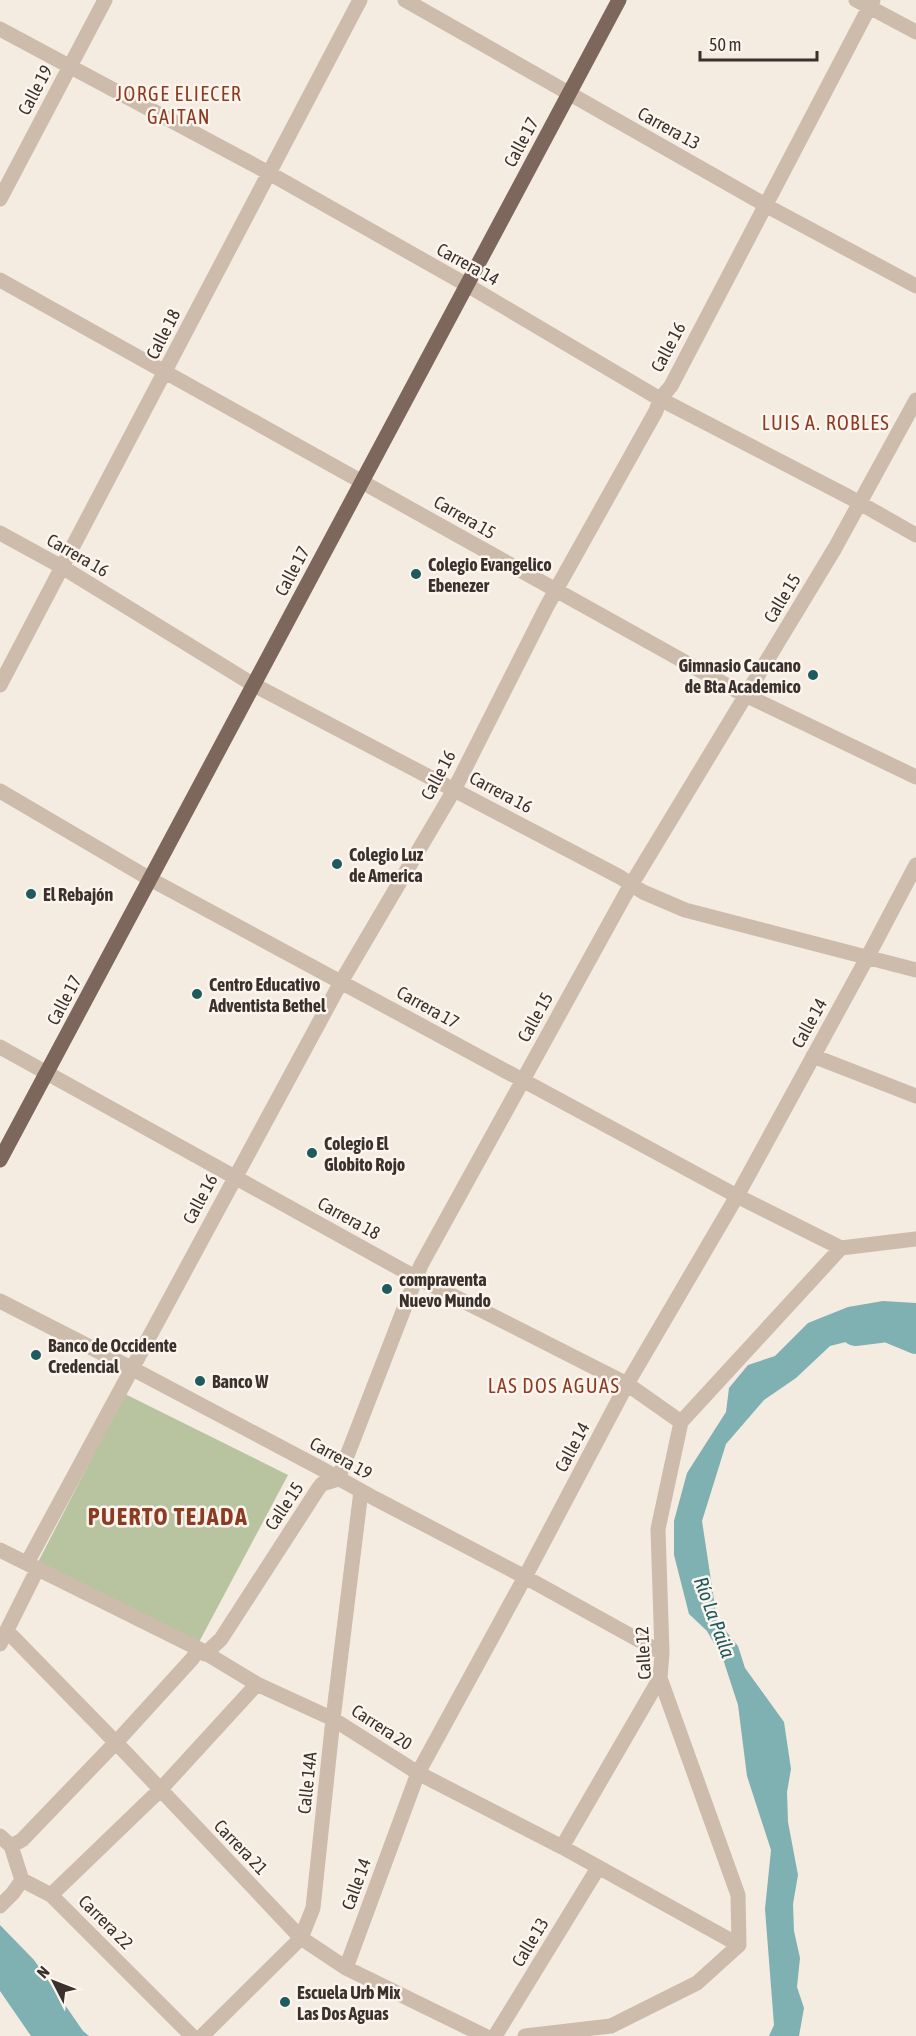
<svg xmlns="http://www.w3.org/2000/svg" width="916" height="2036" viewBox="0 0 916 2036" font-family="'Asap Condensed',sans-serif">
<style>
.green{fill:#b8c4a0}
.water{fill:#7fb0b2}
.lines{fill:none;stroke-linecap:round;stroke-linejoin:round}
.river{stroke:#7fb0b2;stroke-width:28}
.minor{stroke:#cdbbac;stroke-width:15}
.major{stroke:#7d675c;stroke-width:15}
.poi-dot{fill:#1f5a5e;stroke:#fbf5ee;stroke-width:2}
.labels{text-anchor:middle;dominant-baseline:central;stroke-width:5;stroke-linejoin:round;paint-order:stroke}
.street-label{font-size:18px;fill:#3b302b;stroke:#fbf5ee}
.poi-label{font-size:18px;font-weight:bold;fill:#3b302b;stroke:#fbf5ee;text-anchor:start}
.neighbourhood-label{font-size:20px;letter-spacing:1.5px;fill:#8c3b22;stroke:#fbf5ee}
.water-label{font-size:20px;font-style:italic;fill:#1f5a5e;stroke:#fbf5ee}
.district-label{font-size:24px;font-weight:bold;letter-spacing:1.5px;fill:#8c3b22;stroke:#fbf5ee}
</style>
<rect width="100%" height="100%" fill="#f4ebe1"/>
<path class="green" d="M125 1394 288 1475 198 1644 37 1564Z"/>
<path class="water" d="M883 1301 916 1303V1332L893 1330 830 1346 796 1378 764 1400 726 1444 702 1521 717 1620 738 1646 745 1668 784 1722 791 1769 787 1792 788 1822 798 1875 793 1904 794 1931 800 1958 797 1987 804 2008 799 2036H769L774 2025 765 1909 771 1850 747 1776 738 1705 723 1659 707 1631 689 1614 674 1555V1521L687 1473 726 1412 729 1388 748 1365 775 1356 808 1323 848 1307Z
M0 1925 34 1960 83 2031 89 2036H31L0 1991Z"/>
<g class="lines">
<path class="river" d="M855 1332 887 1328 916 1340"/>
<path class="minor" d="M405 0 778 212 916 286
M856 0 916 32
M0 29 269 173 467 285 660 399 849 497 916 535
M0 199 105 0
M0 280 737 691 916 777
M0 533 62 567 254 685 620 877 643 892 685 910 916 970
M0 685 360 0
M0 791 150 879 737 1196 841 1248
M0 1047 406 1272 627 1384 681 1422
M813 1056 916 1096
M0 1301 131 1368 320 1468 374 1498 525 1577 662 1653
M0 1550 199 1649 257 1684 333 1719 418 1773 562 1847 739 1945
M27 1563 341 982 454 790 547 606 656 411 660 399 671 386 873 0
M7 1631 125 1752 301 1938 346 1968 485 2036
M0 1644 38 1568
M205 1654 221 1639 318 1489 322 1484 338 1479 421 1265 625 895 835 548 916 400
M0 1836 11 1846 22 1880 51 1895 192 2036
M11 1846 22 1840 121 1737 192 1659 199 1649
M562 1847 660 1678
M51 1895 160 1790 257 1684
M0 1906 13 1893 22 1880
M346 1968 418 1773 525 1577 627 1384 737 1196 867 958 916 865
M202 2036 301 1938 313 1908 333 1719 361 1491
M495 2036 598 1868
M525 2036 611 2026 697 1983 739 1945 738 1895 660 1678 662 1653 658 1529 681 1422 841 1248 916 1239"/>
<path class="major" d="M0 1160 619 0"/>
</g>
<g class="poi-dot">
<circle cx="416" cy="574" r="6"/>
<circle cx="813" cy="675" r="6"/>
<circle cx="337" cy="864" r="6"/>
<circle cx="31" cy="894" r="6"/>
<circle cx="197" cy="994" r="6"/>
<circle cx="312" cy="1153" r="6"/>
<circle cx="387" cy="1289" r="6"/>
<circle cx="36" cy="1355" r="6"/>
<circle cx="200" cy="1381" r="6"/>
<circle cx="285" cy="2002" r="6"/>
</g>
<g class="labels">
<g class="street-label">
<text transform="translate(35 90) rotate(-62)">Calle 19</text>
<text transform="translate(669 128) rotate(29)">Carrera 13</text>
<text transform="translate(521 142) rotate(-62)">Calle 17</text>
<text transform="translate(468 264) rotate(29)">Carrera 14</text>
<text transform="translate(163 334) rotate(-63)">Calle 18</text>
<text transform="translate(668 347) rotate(-62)">Calle 16</text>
<text transform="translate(465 517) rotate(30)">Carrera 15</text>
<text transform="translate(78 555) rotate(30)">Carrera 16</text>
<text transform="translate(292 571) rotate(-62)">Calle 17</text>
<text transform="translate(782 598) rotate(-59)">Calle 15</text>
<text transform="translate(438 775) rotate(-62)">Calle 16</text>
<text transform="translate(501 792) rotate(28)">Carrera 16</text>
<text transform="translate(64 1000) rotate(-62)">Calle 17</text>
<text transform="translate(428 1007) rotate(29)">Carrera 17</text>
<text transform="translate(535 1017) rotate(-61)">Calle 15</text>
<text transform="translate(809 1023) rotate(-61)">Calle 14</text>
<text transform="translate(200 1199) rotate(-62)">Calle 16</text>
<text transform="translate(349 1218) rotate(29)">Carrera 18</text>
<text transform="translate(572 1447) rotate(-62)">Calle 14</text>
<text transform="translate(341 1458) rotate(29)">Carrera 19</text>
<text transform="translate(284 1506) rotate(-56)">Calle 15</text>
<text transform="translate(643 1653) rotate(-93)">Calle 12</text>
<text transform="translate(382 1727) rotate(33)">Carrera 20</text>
<text transform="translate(307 1783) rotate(-84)">Calle 14A</text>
<text transform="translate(241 1847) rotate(46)">Carrera 21</text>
<text transform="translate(356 1884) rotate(-70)">Calle 14</text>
<text transform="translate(106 1922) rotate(45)">Carrera 22</text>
<text transform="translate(530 1942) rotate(-59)">Calle 13</text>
</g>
<g class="poi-label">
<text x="428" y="564">Colegio Evangelico<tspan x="428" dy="21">Ebenezer</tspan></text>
<text x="801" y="665" text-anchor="end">Gimnasio Caucano<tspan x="801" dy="21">de Bta Academico</tspan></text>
<text x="349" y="854">Colegio Luz<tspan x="349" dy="21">de America</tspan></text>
<text x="43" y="894">El Rebajón</text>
<text x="209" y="984">Centro Educativo<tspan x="209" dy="21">Adventista Bethel</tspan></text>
<text x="324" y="1143">Colegio El<tspan x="324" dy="21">Globito Rojo</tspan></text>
<text x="399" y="1279">compraventa<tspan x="399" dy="21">Nuevo Mundo</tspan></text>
<text x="48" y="1345">Banco de Occidente<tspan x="48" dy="21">Credencial</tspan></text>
<text x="212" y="1381">Banco W</text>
<text x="297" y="1992">Escuela Urb Mix<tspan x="297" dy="21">Las Dos Aguas</tspan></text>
</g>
<g class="neighbourhood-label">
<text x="179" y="93">JORGE ELIECER<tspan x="179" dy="23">GAITAN</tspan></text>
<text x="826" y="422">LUIS A. ROBLES</text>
<text x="554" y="1385">LAS DOS AGUAS</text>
</g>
<g class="water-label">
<text transform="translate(715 1617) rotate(70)">Río La Paila</text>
</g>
<g class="district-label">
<text x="168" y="1516">PUERTO TEJADA</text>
</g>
</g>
<g transform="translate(54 1982) rotate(312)" stroke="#fbf5ee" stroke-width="4.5" paint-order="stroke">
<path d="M0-4.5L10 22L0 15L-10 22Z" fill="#3b302b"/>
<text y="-9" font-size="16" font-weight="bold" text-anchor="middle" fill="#3b302b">N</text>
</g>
<path d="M700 51v9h117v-9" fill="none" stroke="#3b302b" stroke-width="3"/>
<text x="709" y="51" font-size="18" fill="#3b302b" stroke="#fbf5ee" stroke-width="4.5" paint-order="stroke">50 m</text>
</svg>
